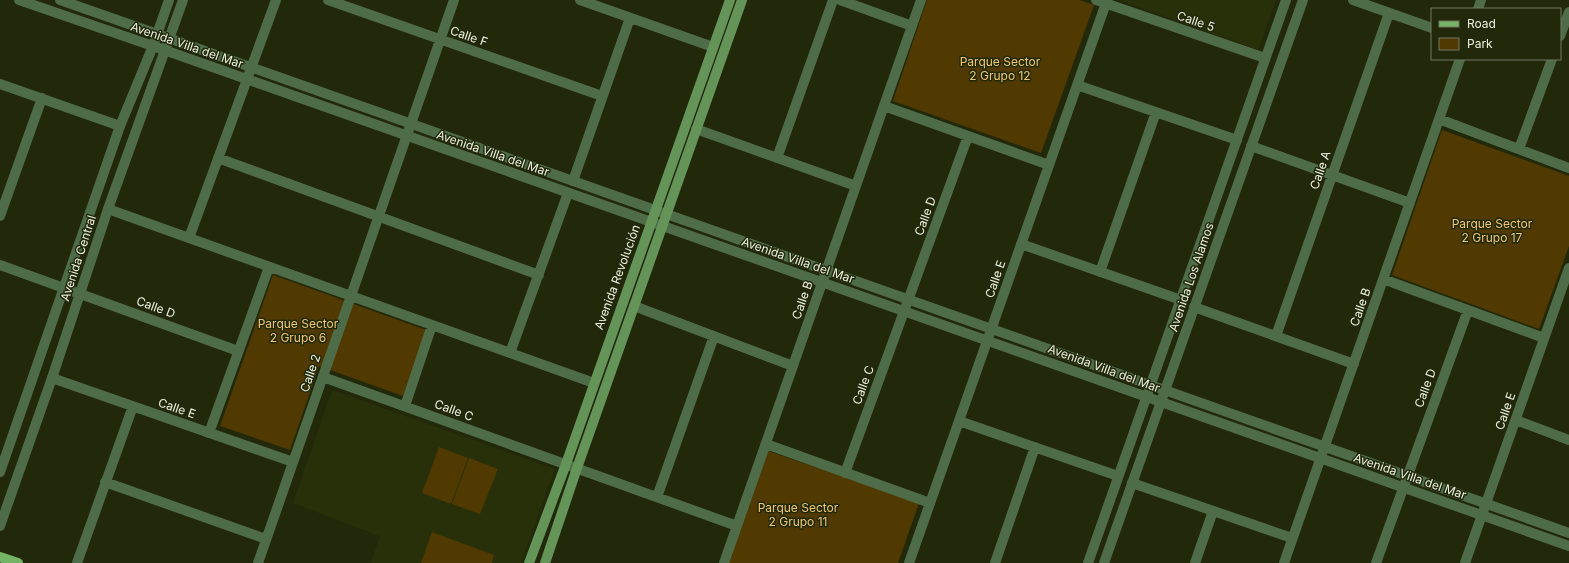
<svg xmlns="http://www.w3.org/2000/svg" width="1569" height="563" viewBox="0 0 1569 563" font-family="Inter,sans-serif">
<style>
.built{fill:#273009}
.green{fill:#503a01}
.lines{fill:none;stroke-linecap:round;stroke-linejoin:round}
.minor{stroke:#4f6c48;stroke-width:10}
.tertiary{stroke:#4f6c48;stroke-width:10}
.secondary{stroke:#659459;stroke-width:10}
.primary{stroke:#75b366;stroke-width:10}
.labels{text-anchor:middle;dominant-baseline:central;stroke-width:3;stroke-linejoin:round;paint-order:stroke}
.street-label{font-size:12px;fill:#ebf1df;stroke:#22290b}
.park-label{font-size:12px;fill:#f2c86f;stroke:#22290b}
</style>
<rect width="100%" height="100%" fill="#22290b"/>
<path class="built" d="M1119 0H1276L1258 50Z
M332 390 555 469 521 563H371L380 536 293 503Z"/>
<path class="green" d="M927 0H1079L1094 5 1041 153 893 101Z
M1442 130 1569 176V246L1539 329 1392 275Z
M273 275 426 330 403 396 319 366 290 450 220 426Z
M439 447 468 458 451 504 422 493Z
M768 451 919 503 898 563H729Z
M469 458 498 469 480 514 452 504Z
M432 532 494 555 492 563H421Z"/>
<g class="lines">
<path class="minor" d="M19 0 153 46
M60 0 157 34
M328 0 602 96
M580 0 713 47
M840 0 912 26
M1096 0 1265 58
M1353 0 1432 28
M1478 9 1481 0
M1560 36 1569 12
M0 84 120 126
M1077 85 1237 140
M884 106 1049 165
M1439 119 1569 168
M696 129 856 186
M1251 146 1410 203
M1519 149 1552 59
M218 158 539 275
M777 158 833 0
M573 181 630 18
M108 209 594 383
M0 216 42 98
M189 238 276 0
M1021 244 1181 300
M0 265 238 351
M1100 272 1156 112
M1383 279 1544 338
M634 306 793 366
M1194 307 1354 364
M1276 336 1389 13
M510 353 568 193
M323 377 737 526
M52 378 293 462
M405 406 432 325
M1516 420 1569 440
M959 421 1118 476
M209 433 269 267
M766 444 930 503
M845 473 968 136
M105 482 266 539
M1132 483 1292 538
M657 497 714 336
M77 563 133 406
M258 563 454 0
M724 563 921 0
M909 563 1106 3
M995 563 1035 447
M1195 563 1213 511
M1284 563 1460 59
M1376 563 1468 310
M1465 563 1569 268"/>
<path class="tertiary" d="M157 34 1569 533
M153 46 1569 546
M0 472 120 126 153 46 169 0
M0 526 52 378 108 209 183 0
M1088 563 1286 0
M1104 563 1303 0"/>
<path class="secondary" d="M529 563 566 464 730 0
M545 563 577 468 742 0"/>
<path class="primary" d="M0 557 18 563"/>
</g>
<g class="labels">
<g class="street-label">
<text transform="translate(1196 21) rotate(19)">Calle 5</text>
<text transform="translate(469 36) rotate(19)">Calle F</text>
<text transform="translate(187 45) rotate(19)">Avenida Villa del Mar</text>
<text transform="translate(493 153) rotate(19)">Avenida Villa del Mar</text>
<text transform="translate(1320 170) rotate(-71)">Calle A</text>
<text transform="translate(925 216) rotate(-70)">Calle D</text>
<text transform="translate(78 258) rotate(-72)">Avenida Central</text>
<text transform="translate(798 260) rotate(19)">Avenida Villa del Mar</text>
<text transform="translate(617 277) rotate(-70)">Avenida Revolución</text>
<text transform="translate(1191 277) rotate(-71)">Avenida Los Alamos</text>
<text transform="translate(995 279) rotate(-71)">Calle E</text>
<text transform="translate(802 300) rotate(-71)">Calle B</text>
<text transform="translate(156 307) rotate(20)">Calle D</text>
<text transform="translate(1360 307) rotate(-71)">Calle B</text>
<text transform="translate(1104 368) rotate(20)">Avenida Villa del Mar</text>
<text transform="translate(310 373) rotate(-71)">Calle 2</text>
<text transform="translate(863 385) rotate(-70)">Calle C</text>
<text transform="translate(1425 388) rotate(-70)">Calle D</text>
<text transform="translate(177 408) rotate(19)">Calle E</text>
<text transform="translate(454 410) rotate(20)">Calle C</text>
<text transform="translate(1505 411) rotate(-71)">Calle E</text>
<text transform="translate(1410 476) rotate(19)">Avenida Villa del Mar</text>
</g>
<g class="park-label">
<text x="1000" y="61">Parque Sector<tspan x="1000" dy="14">2 Grupo 12</tspan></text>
<text x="1492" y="223">Parque Sector<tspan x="1492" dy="14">2 Grupo 17</tspan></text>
<text x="298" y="323">Parque Sector<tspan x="298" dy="14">2 Grupo 6</tspan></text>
<text x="798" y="507">Parque Sector<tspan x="798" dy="14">2 Grupo 11</tspan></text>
</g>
</g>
<rect x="1431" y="8" width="130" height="52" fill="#22290b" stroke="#727960"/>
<rect x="1439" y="21" width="20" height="6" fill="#75b366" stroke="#727960"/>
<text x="1467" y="28" font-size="12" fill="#ebf1df">Road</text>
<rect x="1439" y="38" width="20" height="12" fill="#503a01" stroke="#727960"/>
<text x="1467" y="48" font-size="12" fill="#ebf1df">Park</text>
</svg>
